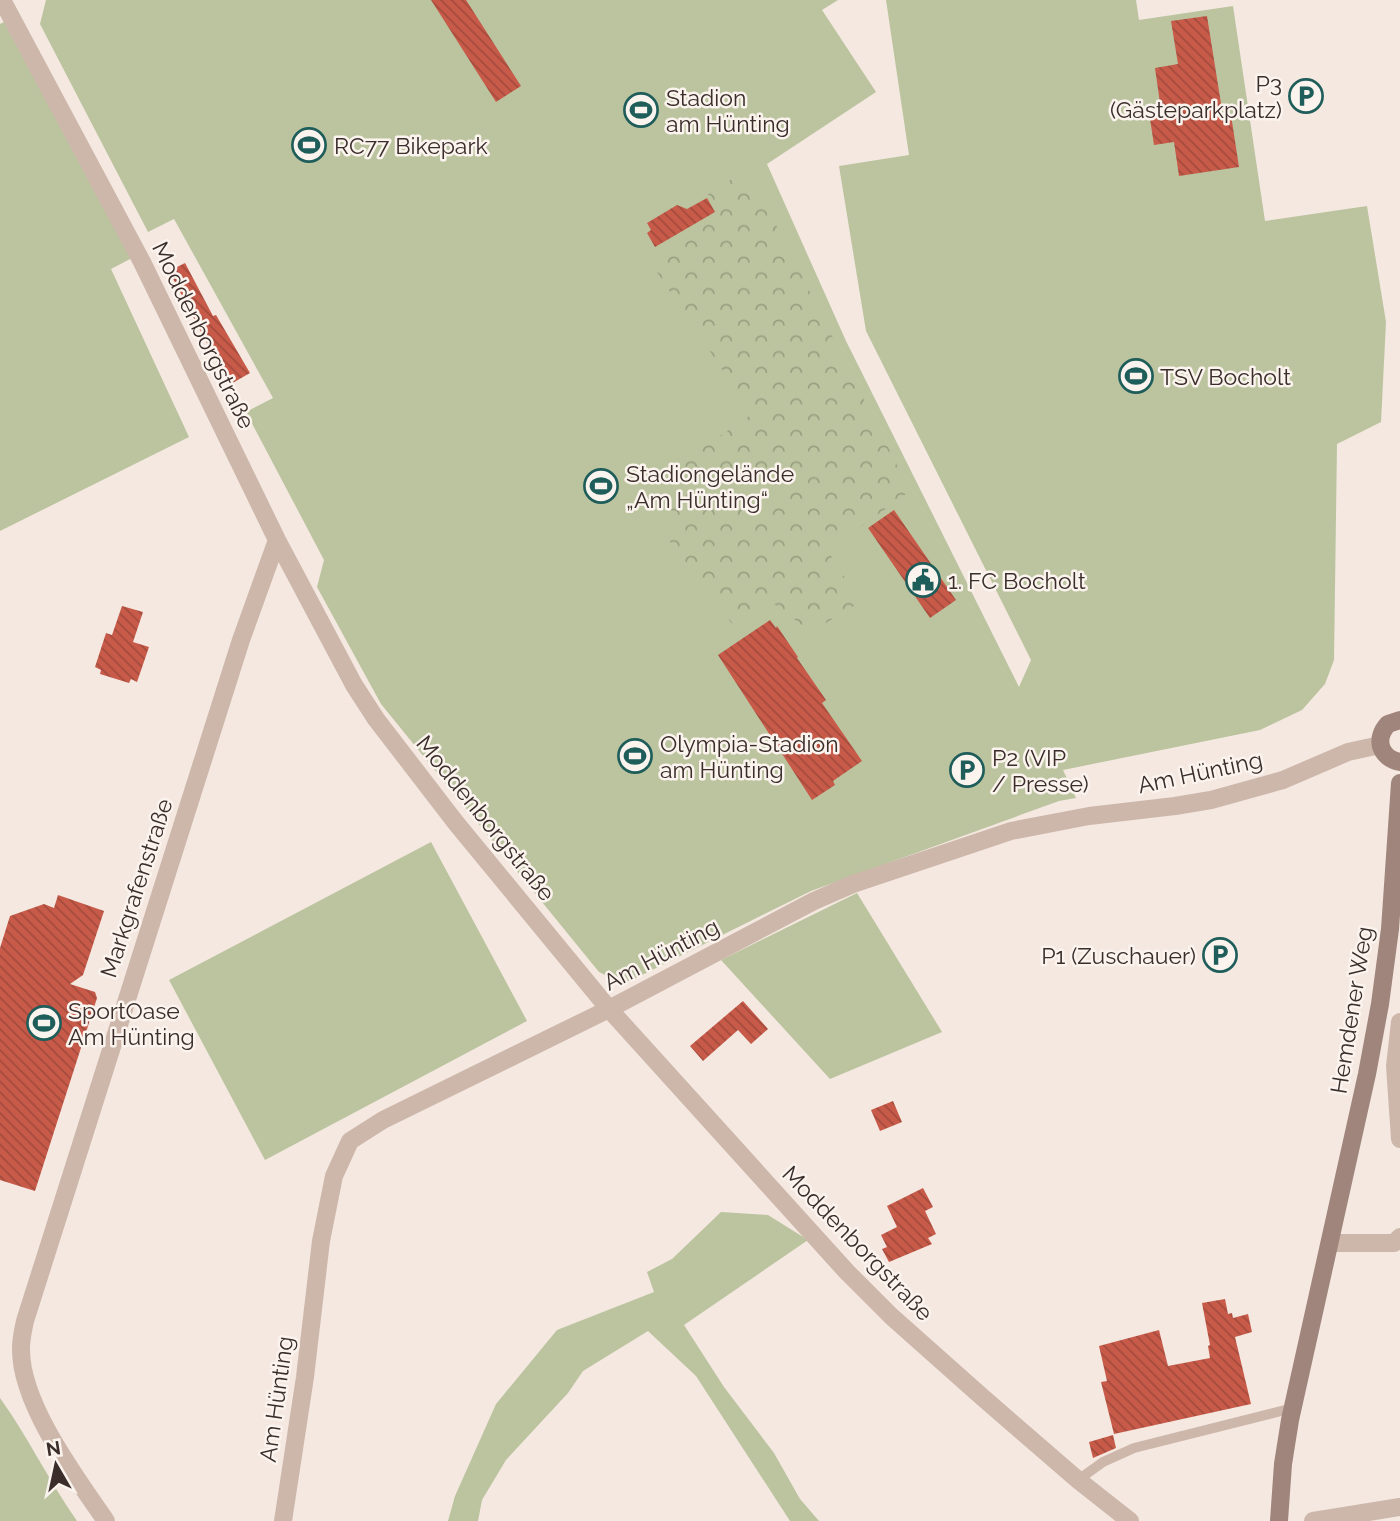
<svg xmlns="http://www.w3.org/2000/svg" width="1400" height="1521" viewBox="0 0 1400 1521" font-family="Raleway,sans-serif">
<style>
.grass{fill:#bbc49f}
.forest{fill:url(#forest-crowns)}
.building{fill:url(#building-back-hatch)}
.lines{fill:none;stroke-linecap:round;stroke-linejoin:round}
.lane{stroke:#cdb7ab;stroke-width:10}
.street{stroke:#cdb7ab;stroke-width:18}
.secondary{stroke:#a0857c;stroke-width:18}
.labels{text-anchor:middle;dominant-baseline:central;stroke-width:5;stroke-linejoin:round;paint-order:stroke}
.poi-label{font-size:23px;fill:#3a2d2a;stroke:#fbf3ed;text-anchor:start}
.street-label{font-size:23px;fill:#3a2d2a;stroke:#fbf3ed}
</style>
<defs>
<pattern id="forest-crowns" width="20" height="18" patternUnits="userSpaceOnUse" patternTransform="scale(1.75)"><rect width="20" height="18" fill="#bbc49f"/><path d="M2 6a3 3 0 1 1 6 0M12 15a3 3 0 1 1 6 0" fill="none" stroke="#99a082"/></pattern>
<pattern id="building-back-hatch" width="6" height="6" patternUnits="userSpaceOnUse" patternTransform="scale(1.75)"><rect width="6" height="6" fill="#c85a49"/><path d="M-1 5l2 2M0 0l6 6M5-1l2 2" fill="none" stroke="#a34b3d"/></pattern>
</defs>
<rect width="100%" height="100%" fill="#f4e8e0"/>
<path class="grass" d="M46 0H838L822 10 876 92 767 164 846 341 1019 687 1031 660 866 331 839 166 909 155 886 0H1136L1139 20 1233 6 1265 221 1367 206 1386 322 1381 422 1337 444 1334 660 1325 684 1302 710 1260 730 1063 770 1076 798 1059 801 811 891 630 981 620 982 599 972 381 704 317 587 324 560 246 412 273 398 174 219 148 232 40 24Z
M4 22 132 258 111 269 189 437 0 531V24Z
M431 842 527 1021 265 1160 169 980Z
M857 893 942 1032 830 1079 721 960Z
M721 1212 768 1215 808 1240 684 1325 724 1387 774 1453 800 1499 819 1521H790L696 1376 648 1331 583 1371 568 1393 506 1460 482 1500 478 1521H448L455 1496 496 1404 557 1330 654 1292 647 1272 672 1259Z
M0 1398C28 1437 49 1481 77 1521H0Z"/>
<path class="forest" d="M748 169 910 491 828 551 860 602 811 632 774 604 761 615 733 625 665 535 673 514 657 479 752 414 650 262 719 214 708 194Z"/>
<path class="building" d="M431 0H466L521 86 496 102Z
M1207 16 1223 116 1231 115 1239 167 1179 176 1174 142 1154 145 1150 119 1162 117 1155 68 1178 64 1171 21Z
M707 198 715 212 655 247 647 233 651 230 647 223 677 205 687 209Z
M185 263 213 316 216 315 250 373 229 385 169 271Z
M894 510 956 600 930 618 868 528Z
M122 606 143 612 133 642 149 647 137 682 131 679 129 683 100 674 101 670 95 667 106 633 112 635Z
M770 620 776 628 777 626 798 657 797 658 826 700 822 703 862 761 833 781 835 785 812 800 718 655Z
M58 895 104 911 83 975 70 984 95 992 97 998 35 1191 0 1180V948L10 916 44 904 54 908Z
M743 1001 768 1029 751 1044 738 1030 703 1061 690 1046Z
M893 1101 902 1122 880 1131 871 1110Z
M923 1188 933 1207 925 1211 936 1234 928 1238 932 1244 889 1262 882 1249 887 1247 881 1235 897 1227 887 1206Z
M1225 1299 1228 1314 1232 1313 1233 1318 1248 1314 1252 1332 1235 1337 1251 1404 1114 1434 1101 1382 1107 1381 1099 1346 1159 1330 1168 1366 1210 1358 1208 1346 1210 1345 1202 1303Z
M1113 1435 1116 1448 1093 1458 1089 1442Z"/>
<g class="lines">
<path class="lane" d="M1078 1480 1103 1462 1134 1448 1293 1408"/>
<path class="street" d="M2 0 142 262 277 540 354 685 376 719 456 823 609 1009 847 1272 891 1316 981 1396 1078 1480 1130 1521
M1400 1022 1395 1066 1400 1139
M1330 1243H1394L1400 1237
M106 1521C75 1476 20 1403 21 1348 21 1339 23 1330 25 1321L241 640 277 540
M283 1521 305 1377 321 1241 334 1176 350 1141 383 1120 609 1009 814 901 853 884 1011 831 1089 816 1175 806 1211 800 1283 780 1348 752 1380 745
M1313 1521 1400 1507"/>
<path class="secondary" d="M1400 720 1388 724C1374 739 1380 758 1400 762
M1279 1521 1283 1464 1290 1420 1367 1074 1380 1004 1390 929 1400 783"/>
</g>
<defs>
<g id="parking-ring" transform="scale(1.75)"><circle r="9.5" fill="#fbf3ed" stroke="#1e5d5a" stroke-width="1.5"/><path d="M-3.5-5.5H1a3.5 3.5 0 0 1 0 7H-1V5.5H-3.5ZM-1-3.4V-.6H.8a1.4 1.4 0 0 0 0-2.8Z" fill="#1e5d5a"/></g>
<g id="stadium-ring" transform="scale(1.75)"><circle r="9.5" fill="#fbf3ed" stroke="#1e5d5a" stroke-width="1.5"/><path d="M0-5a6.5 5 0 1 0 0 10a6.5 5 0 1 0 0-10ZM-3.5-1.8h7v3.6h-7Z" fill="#1e5d5a"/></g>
<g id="civic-ring" transform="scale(1.75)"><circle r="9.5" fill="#fbf3ed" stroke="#1e5d5a" stroke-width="1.5"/><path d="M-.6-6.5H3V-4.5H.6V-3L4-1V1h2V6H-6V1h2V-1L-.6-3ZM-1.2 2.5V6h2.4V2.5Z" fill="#1e5d5a"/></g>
</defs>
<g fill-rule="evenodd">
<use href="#parking-ring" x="1306" y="96"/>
<use href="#stadium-ring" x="641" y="110"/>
<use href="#stadium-ring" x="309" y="145"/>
<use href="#stadium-ring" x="1136" y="376"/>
<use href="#stadium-ring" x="601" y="486"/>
<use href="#civic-ring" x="923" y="580"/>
<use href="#stadium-ring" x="635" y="756"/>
<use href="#parking-ring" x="967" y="770"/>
<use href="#parking-ring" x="1220" y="955"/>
<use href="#stadium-ring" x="44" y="1023"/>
</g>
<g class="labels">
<g class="poi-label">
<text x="1282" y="83" text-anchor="end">P3<tspan x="1282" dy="26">(Gästeparkplatz)</tspan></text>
<text x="666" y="97">Stadion<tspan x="666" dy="26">am Hünting</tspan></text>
<text x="334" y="145">RC77 Bikepark</text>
<text x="1160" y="376">TSV Bocholt</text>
<text x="626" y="473">Stadiongelände<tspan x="626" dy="26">„Am Hünting“</tspan></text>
<text x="948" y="580">1. FC Bocholt</text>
<text x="660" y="743">Olympia-Stadion<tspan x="660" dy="26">am Hünting</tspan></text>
<text x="992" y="757">P2 (VIP<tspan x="992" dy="26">/ Presse)</tspan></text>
<text x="1196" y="955" text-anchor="end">P1 (Zuschauer)</text>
<text x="68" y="1010">SportOase<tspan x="68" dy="26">Am Hünting</tspan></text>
</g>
<g class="street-label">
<text transform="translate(204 335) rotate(64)">Moddenborgstraße</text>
<text transform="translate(1200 772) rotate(-12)">Am Hünting</text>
<text transform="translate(486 818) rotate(51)">Moddenborgstraße</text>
<text transform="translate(136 888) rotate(-72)">Markgrafenstraße</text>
<text transform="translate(661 954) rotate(-28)">Am Hünting</text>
<text transform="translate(1351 1010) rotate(-81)">Hemdener Weg</text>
<text transform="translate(858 1243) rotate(46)">Moddenborgstraße</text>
<text transform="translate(276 1399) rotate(-82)">Am Hünting</text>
</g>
</g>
<g transform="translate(56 1465) rotate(351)" stroke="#fbf3ed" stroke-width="5" paint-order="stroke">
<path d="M0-5L12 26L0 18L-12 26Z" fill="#3a2d2a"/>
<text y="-10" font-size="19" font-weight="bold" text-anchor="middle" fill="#3a2d2a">N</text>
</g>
</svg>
